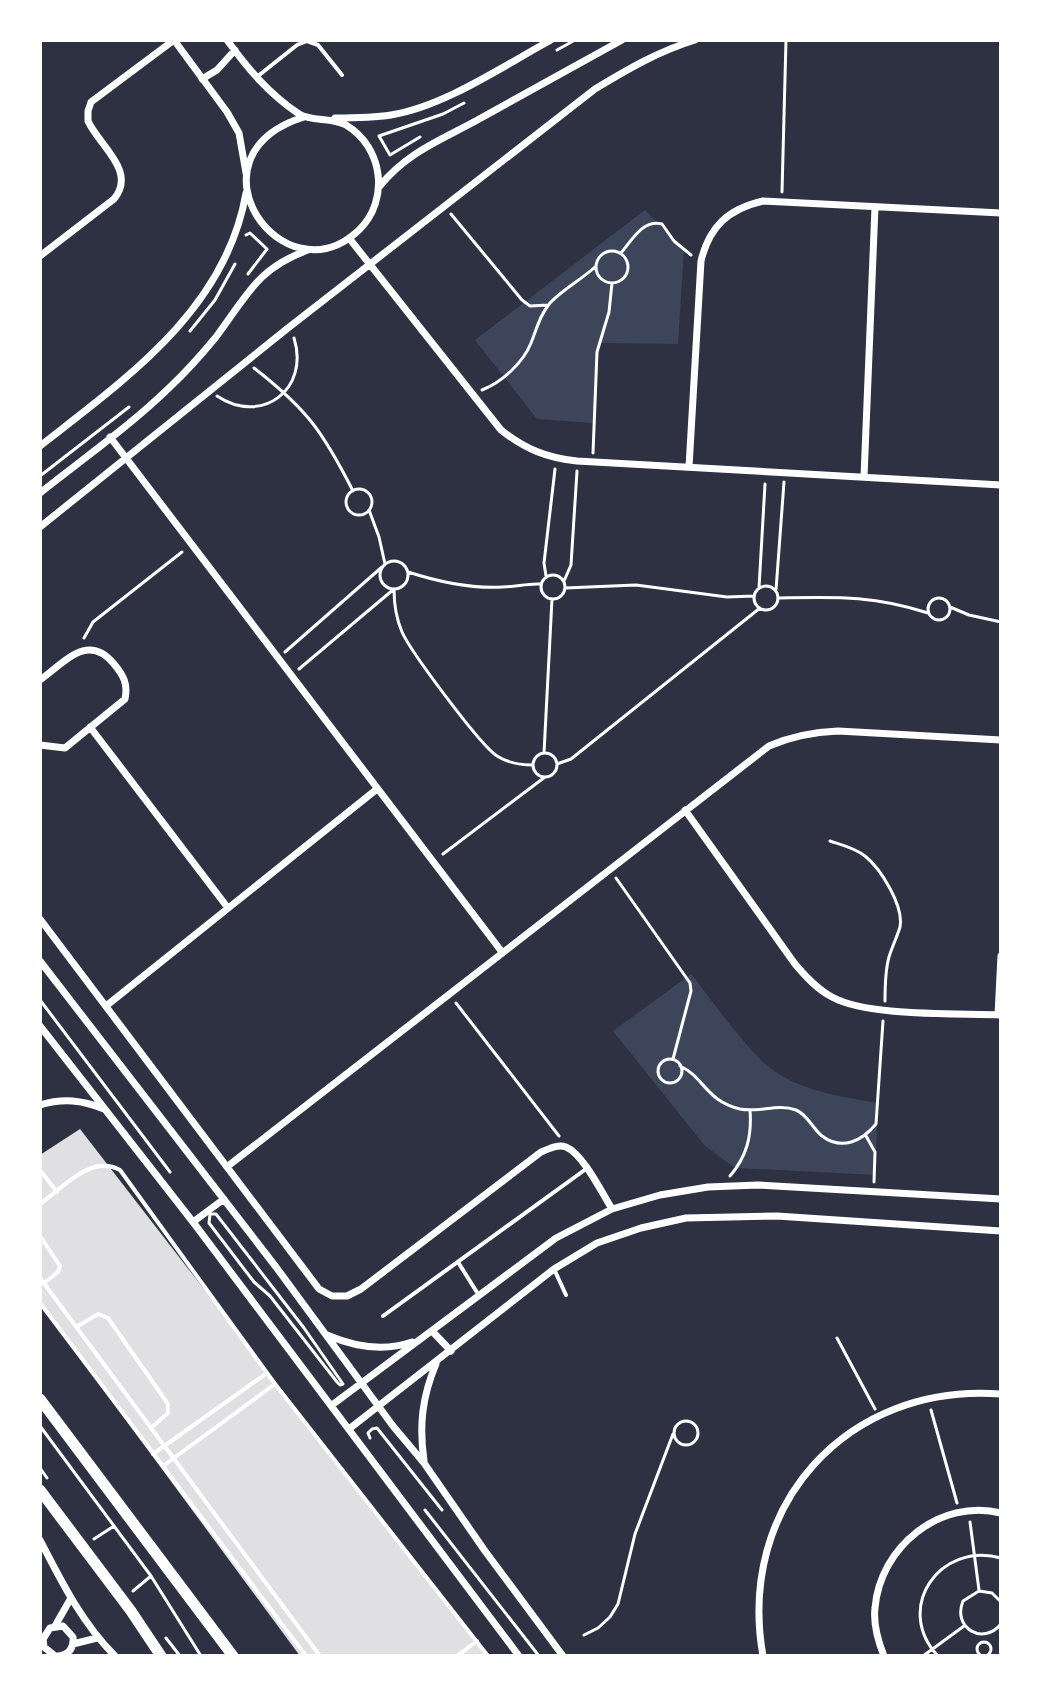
<svg xmlns="http://www.w3.org/2000/svg" width="1041" height="1696" viewBox="0 0 1041 1696" font-family="'Libre Baskerville',serif">
<style>
.green{fill:#3c4559}
.building{fill:#e0e0e3}
.lines{fill:none;stroke-linecap:round;stroke-linejoin:round}
.path{stroke:#fff;stroke-width:3}
.service{stroke:#fff;stroke-width:4}
.minor{stroke:#fff;stroke-width:7}
.primary{stroke:#fff;stroke-width:11}
</style>
<rect width="100%" height="100%" fill="#2d3142"/>
<path class="green" d="M645 210 684 250 678 344 599 343 593 423 537 419 475 340Z
M691 974C714 1003 736 1035 762 1061 790 1089 841 1097 878 1103L875 1175 735 1168 705 1146 613 1031Z"/>
<path class="building" d="M80 1129 488 1656H300L40 1304V1155Z"/>
<g class="lines">
<path class="path" d="M557 50 575 40
M420 137 390 155 379 136 443 114 464 103
M782 192 786 40
M451 214 522 300 530 306 548 305
M246 235 250 233 267 249 248 274
M596 267a16 16 0 1 1 32 0a16 16 0 1 1-32 0Z
M621 253C632 240 643 219 662 224L674 241 691 255
M190 331 215 300 235 264
M254 368C307 409 323 432 353 491
M482 390C502 382 523 363 531 343 537 328 540 315 550 303 563 289 581 280 595 267
M217 396C262 426 310 389 294 338
M593 453 597 352 609 312 612 283
M40 476 129 407
M346 502a13 13 0 1 1 26 0a13 13 0 1 1-26 0Z
M369 510 379 537 385 564
M380 575a14 14 0 1 1 28 0a14 14 0 1 1-28 0Z
M408 572C439 582 471 589 503 587 516 587 527 583 541 584
M541 587a12 12 0 1 1 24 0a12 12 0 1 1-24 0Z
M546 576 544 563 555 469
M564 581 571 565 577 471
M754 598a12 12 0 1 1 24 0a12 12 0 1 1-24 0Z
M565 588 636 585 727 597 754 596
M759 588 765 484
M394 589C394 604 396 618 402 632 411 652 480 745 497 756 508 763 520 765 533 765
M776 590 784 482
M928 609a11 11 0 1 1 22 0a11 11 0 1 1-22 0Z
M779 598C835 597 873 595 928 613
M950 607 969 615 1001 622
M84 638 93 622 182 552
M285 652 382 567
M299 669 394 589
M533 765a12 12 0 1 1 24 0a12 12 0 1 1-24 0Z
M544 753 552 599
M557 764 571 759 760 608
M830 841C842 845 855 848 865 856 881 869 904 906 900 927 897 937 892 947 889 957 885 971 885 987 885 1001
M443 854 545 777
M616 878 690 983 691 991 673 1059
M40 1000 170 1172
M456 1003 559 1136
M658 1071a12 12 0 1 1 24 0a12 12 0 1 1-24 0Z
M680 1066C704 1077 706 1101 740 1109 759 1113 778 1103 796 1110 808 1115 812 1128 822 1136 842 1151 862 1141 876 1124L883 1021
M866 1136 875 1152 874 1182
M730 1176C747 1156 752 1136 750 1110
M210 1214H216L304 1328 343 1384 340 1385 337 1382 270 1296 254 1282 209 1223Z
M837 1338 875 1409
M931 1410 957 1503
M674 1433a12 12 0 1 1 24 0a12 12 0 1 1-24 0Z
M40 1426 151 1576 201 1656
M370 1438 368 1433 372 1429 377 1428 442 1510
M40 1468 47 1478
M425 1510 539 1656
M970 1522 979 1590
M94 1539 114 1526
M133 1591 151 1576
M1001 1602 992 1593 979 1591 963 1601C952 1628 983 1646 1001 1624
M584 1635 598 1628 610 1617 618 1604 635 1534 673 1434
M166 1638 180 1656
M977 1649a7 7 0 1 1 14 0a7 7 0 1 1-14 0Z
M923 1656 964 1626
M938 1656C893 1608 940 1541 1001 1558"/>
<path class="service" d="M258 76 297 45 307 41 318 45 342 75
M40 1170 57 1192
M40 1204C63 1188 91 1154 120 1170L275 1384 488 1656
M40 1236 60 1266 58 1272 44 1283
M458 1262 478 1294
M554 1269 566 1295
M40 1278 320 1656
M40 1303 306 1656
M383 1316 586 1169
M78 1326 98 1314 108 1318 168 1404V1413L152 1427
M153 1454 267 1373
M163 1466 275 1384
M457 1656 477 1641"/>
<path class="minor" d="M174 40 227 112 239 133 246 173
M227 40C248 69 269 94 299 114 312 122 331 117 346 125 383 147 390 200 359 230 283 302 180 156 304 117
M202 79 217 70 235 50
M335 118C354 118 372 118 391 115 445 106 503 66 551 40
M379 187C408 151 442 140 481 118 528 92 575 66 622 40
M349 238 501 430C525 449 547 458 577 461L1001 485
M40 256 114 199C137 171 100 147 88 121V111L91 102 174 40
M110 437 502 952
M40 446C127 378 226 309 246 193
M689 467 701 261C709 227 728 209 763 201L1001 213
M864 477 875 207
M40 493C84 458 130 426 170 387 186 372 202 354 216 337 247 296 256 269 308 250
M40 527 288 328 595 89C628 69 659 51 695 40
M40 680C65 662 88 632 114 664 124 676 128 684 125 699L65 748 40 745
M90 727 228 908
M685 810 795 964C806 977 817 989 832 997 868 1017 958 1013 1001 1015
M40 919 319 1289 332 1296H347L361 1289 541 1152C549 1149 557 1144 566 1147 583 1154 602 1193 612 1209
M40 961 276 1267 393 1426 424 1463 485 1551 563 1656
M106 1006 377 789
M998 1015 1001 956
M40 1026 193 1222 519 1656
M40 1105C63 1098 82 1100 104 1109
M228 1166 769 746C792 736 813 732 838 731L1001 740
M193 1222 224 1199
M432 1331 451 1351
M327 1335C355 1347 383 1352 412 1342
M332 1405 556 1238 612 1209 660 1195 708 1187 758 1185 1001 1199
M349 1429 554 1269 597 1243 641 1228 686 1218 777 1216 1001 1231
M424 1461C419 1426 422 1397 436 1364
M40 1540C61 1581 82 1623 115 1656
M55 1626 71 1598
M73 1644 97 1638
M55 1656 44 1647 43 1639 50 1628 63 1626 73 1637C74 1648 69 1655 58 1656
M763 1656C736 1505 848 1382 1001 1394
M884 1656C878 1641 873 1625 875 1608 880 1547 940 1498 1001 1513"/>
<path class="primary" d="M40 1399 233 1656
M40 1490 131 1611 161 1656"/>
</g>
<rect width="1041" height="1696" fill="none" stroke="#ffffff" stroke-width="84"/>
</svg>
